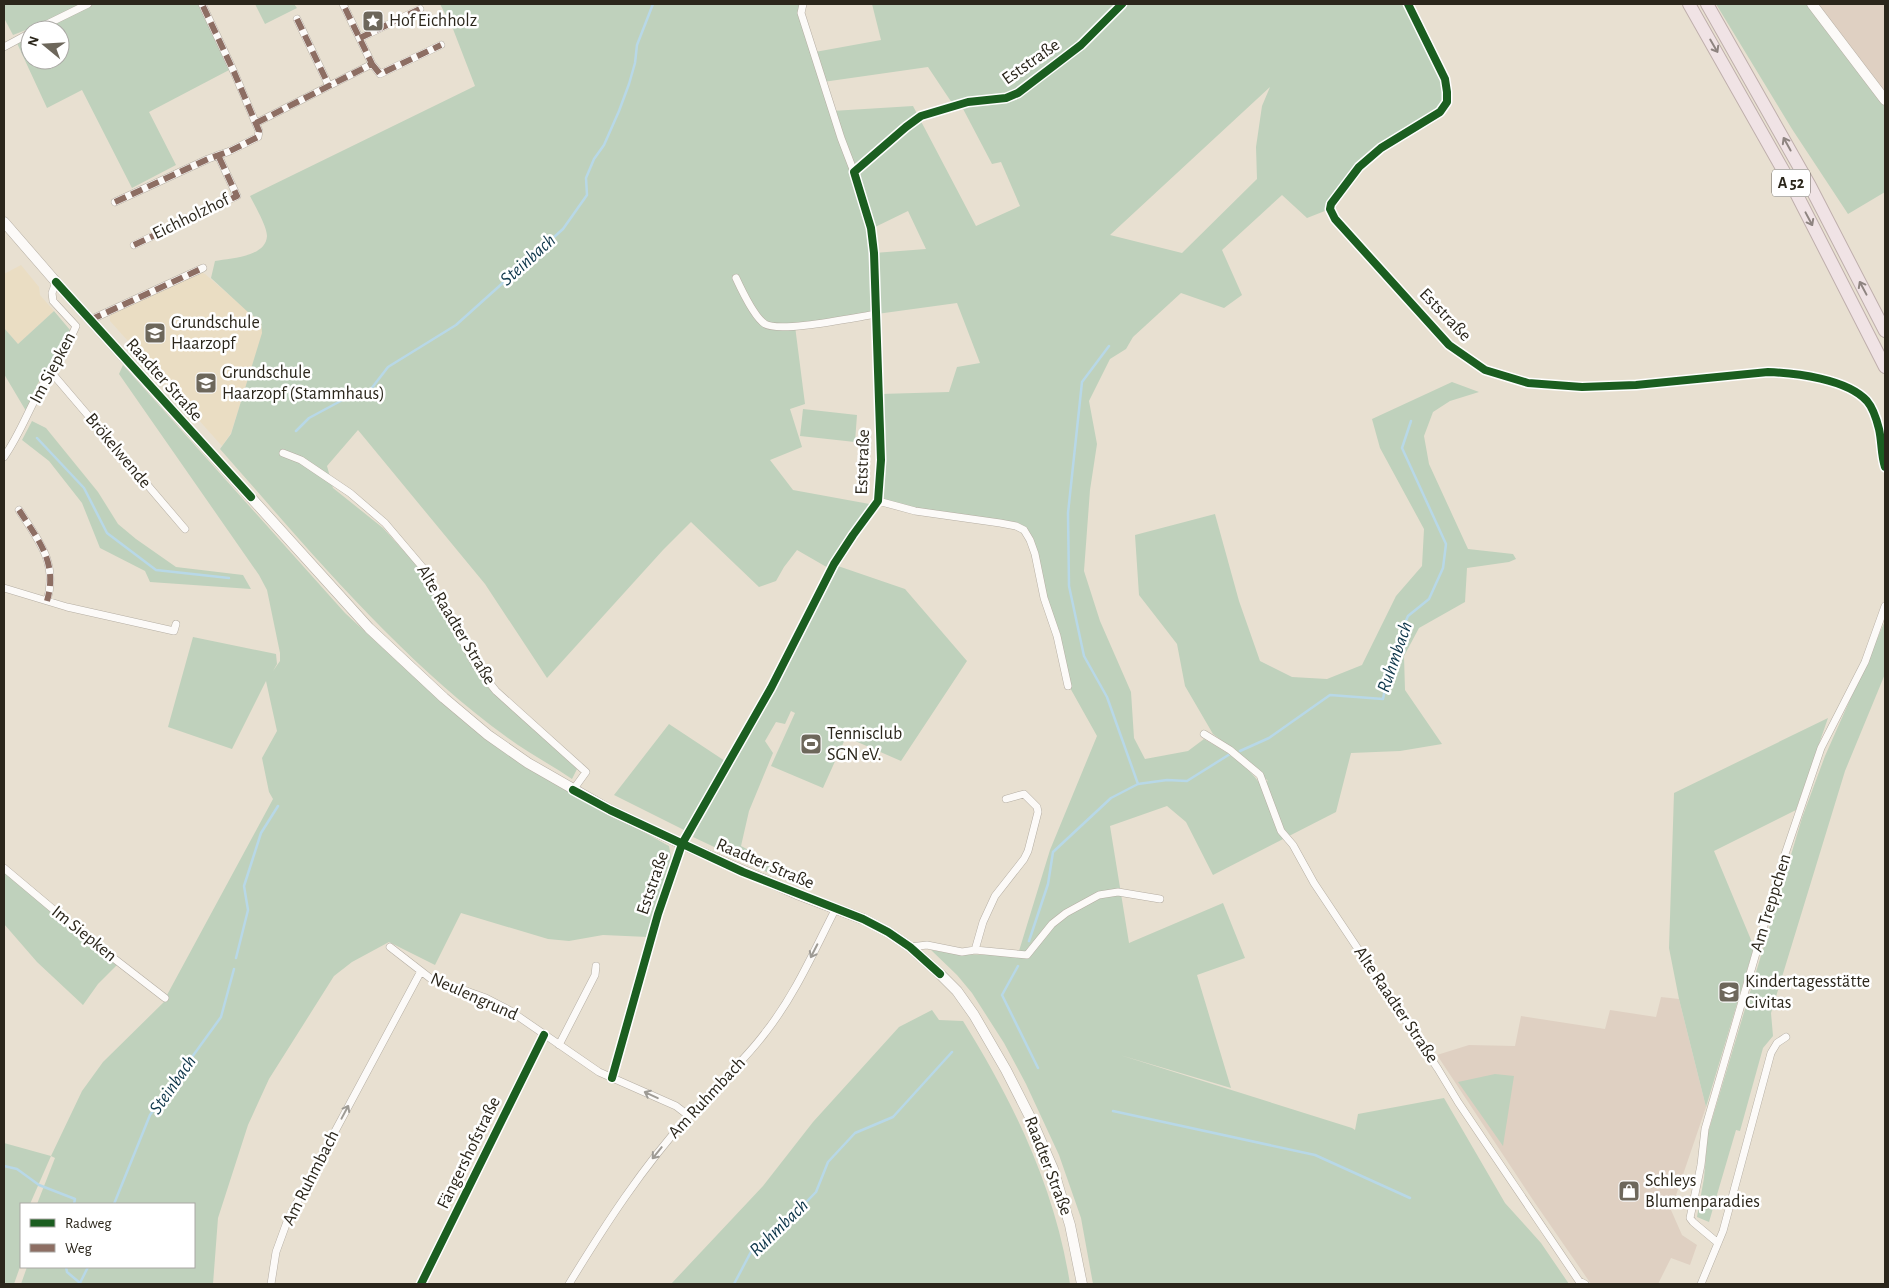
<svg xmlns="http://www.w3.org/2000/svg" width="1889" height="1288" viewBox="0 0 1889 1288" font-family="'Alegreya Sans',sans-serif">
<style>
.commercial{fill:#dfd0c2}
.built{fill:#eaddc3}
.green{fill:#bfd1bc;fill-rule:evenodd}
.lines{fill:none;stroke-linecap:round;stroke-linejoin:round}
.stream{stroke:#b8d8e7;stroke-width:2.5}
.street-casing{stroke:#b5aea3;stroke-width:8}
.secondary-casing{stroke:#b5aea3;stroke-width:11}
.highway-casing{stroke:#bfafac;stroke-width:14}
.street{stroke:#fcfaf8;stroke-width:7}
.secondary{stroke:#fcfaf8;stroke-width:10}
.highway{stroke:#f0e3e5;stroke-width:12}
.quiet{stroke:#8d6e63;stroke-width:6;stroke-dasharray:12 6;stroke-linecap:butt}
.cycleway-casing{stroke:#fff;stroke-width:11}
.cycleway{stroke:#1b5e20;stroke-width:8}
.oneway{stroke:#8e8480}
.oneway2{stroke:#9e9b95}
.labels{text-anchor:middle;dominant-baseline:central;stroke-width:5;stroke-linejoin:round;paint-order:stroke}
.shield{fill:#fff;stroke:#6b675f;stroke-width:1}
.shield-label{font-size:16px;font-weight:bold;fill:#2b261b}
.poi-label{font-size:18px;fill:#2b261b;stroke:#fff;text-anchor:start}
.street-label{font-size:18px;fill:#2b261b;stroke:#fff}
.water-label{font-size:19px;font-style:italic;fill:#0e364a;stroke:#fff}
</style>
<rect width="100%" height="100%" fill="#e8e0d1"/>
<path class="commercial" d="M1810 4H1885V104Z
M1661 997 1679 999 1706 1107 1671 1210 1682 1235 1697 1245 1690 1265 1671 1258 1658 1284H1591L1535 1203 1437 1055 1469 1045 1515 1046 1521 1016 1605 1029 1610 1010 1656 1017Z"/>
<path class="built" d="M21 265 39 287 40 295 54 311 18 344 4 328V274Z
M200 272 205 274 249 312H260L263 332 231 433 222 446 110 321V316L112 312Z"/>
<path class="green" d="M4 4H84L57 18 13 35 4 18Z
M89 4H201L231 69 149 112 176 165 132 188 82 90 47 108 16 41 30 34V60H60V30H37Z
M255 4H294L297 8 265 24Z
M440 4H801L800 6 823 79 815 52 881 40 872 4H1122L1081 43 1030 85 1081 45 1123 4H1407L1444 79C1446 86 1449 95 1446 102 1441 116 1419 123 1407 131 1383 145 1335 181 1330 209L1307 218 1282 195 1222 250 1242 295 1224 308 1181 293 1133 337 1126 349 1110 359 1089 401 1097 444 1090 490 1084 571 1100 621 1131 692 1134 738 1145 759 1188 751 1204 739C1226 752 1245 762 1260 784L1268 781 1241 755 1213 734 1185 686 1177 644 1139 595 1135 535 1215 514 1239 601 1260 661 1292 677 1327 679 1362 665 1396 596 1422 566 1424 529 1380 448 1372 419 1452 382 1479 392 1450 401 1433 412 1424 436 1429 464 1468 549 1513 554 1516 559 1509 562 1467 568 1465 602 1419 628 1404 656 1405 690 1442 744 1400 751 1351 753 1336 812 1213 875 1186 822 1167 806 1110 826 1129 943 1223 903 1245 958 1197 975 1231 1088 1120 1055 1352 1128 1355 1130 1358 1114 1444 1098 1505 1203 1541 1243 1569 1284H1093L1081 1218 1059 1155 1026 1084 1004 1043 972 993 957 975 931 950 957 954 1030 956 1031 951H1019L1050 850 1097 736 1069 686 1058 635 1053 616 1045 598 1036 554 1025 529C997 516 950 516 918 511 905 508 893 503 880 500L882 462 880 394 949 392 957 367 980 363 957 303 782 327C766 325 764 322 754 310 763 328 777 328 795 326L805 404 790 409 802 447 770 460 793 490 875 505 852 534 830 569 797 550 784 567 776 581 759 587 691 522 663 550 547 678 485 584 358 430 327 466 333 488 383 528 422 571 475 665 495 692 577 769 572 779C551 765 529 753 508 738 398 658 309 550 220 449L231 434 262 333 261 321 249 313 211 278 215 261C231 258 266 257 267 236 267 226 255 206 250 196L475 86 453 29ZM928 67 954 106C971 101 988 101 1005 97 1014 95 1022 90 1030 85 1010 103 985 98 961 105L992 164 1001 162 1020 206 976 226 913 106 832 111 823 82ZM1270 87 1262 106 1256 147 1257 179 1182 253 1110 235ZM908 211 926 249 874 253 871 229Z
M1716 4H1810L1885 102V192L1848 214 1792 129Z
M54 311 70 330 37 385 26 411 4 374V328L18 344Z
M123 365 345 613 413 676 488 737 571 792 669 846 671 857 648 937 603 935 569 941 548 939 461 913 435 965 389 942 352 962 334 976 269 1079 248 1125 218 1218 213 1284H21L27 1267H194V1204H37L55 1158 51 1156 30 1204H21V1264L14 1284H4V1143L51 1156 82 1091 103 1062 167 999V995L273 799 269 792 262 758 277 731 266 681 232 749 168 727 193 637 276 654 277 664 273 671 280 661V653L267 590 259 575 119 374Z
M803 409 857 415 855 442 800 436Z
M32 421 46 428 98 492 118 524 136 539 176 567 243 575 251 589 150 582 145 571 100 548 82 503 49 461 22 440Z
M835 565 905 589 967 661 901 761 846 737 823 788 771 766 795 713 791 711 785 724 776 722 765 741 773 753 749 811 741 846 771 862 767 872 693 837 703 814Z
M1885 621V674L1845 771 1771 1013 1773 1036 1763 1048 1740 1131 1736 1130 1709 1222 1697 1217 1704 1178 1708 1133 1802 818 1825 756Z
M1828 718 1796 810 1714 851 1754 947 1706 1107 1679 999 1669 948 1674 793Z
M669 724 725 761 684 830 614 795Z
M4 869 119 963 98 984 83 1005 37 962 4 924Z
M932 1010 939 1020 963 1021C1014 1103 1055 1188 1070 1284H671L763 1186 813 1122 899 1027Z
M1495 1074 1514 1076 1503 1146 1458 1082Z"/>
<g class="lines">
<path class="stream" d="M1109 346 1082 382 1068 513 1069 586 1084 656 1107 697 1138 784
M296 431 309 418 348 397 371 389 388 367 456 325 563 229 587 195 586 178 594 159 604 145 619 111 629 84 635 63 637 45 653 4
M37 438 84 488 107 533 156 570 229 578
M1240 751 1269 738 1330 695 1383 699 1393 651 1408 616 1429 599 1443 568 1446 544 1402 448 1411 421
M1029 941 1048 884 1053 852 1111 798 1138 784 1167 780 1187 781 1230 754
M236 958 248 910 244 886 261 833 278 806
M1018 966 1002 995 1038 1068
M1113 1111 1315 1155 1410 1198
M4 1166 17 1169 39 1185 75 1199 74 1204
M114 1204 150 1115 221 1017 234 969
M66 1267 67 1272 80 1283
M80 1283 88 1267
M734 1284 753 1248 779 1230 816 1192 828 1162 855 1133 893 1117 952 1052"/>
<g class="street-casing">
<path id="street" d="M803 4 801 13 841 138 854 172
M1408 4 1445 79 1447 92V102L1440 112 1381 148 1359 167 1331 204 1330 209 1335 219 1449 345 1485 370 1528 383 1582 387 1636 385 1768 372C1796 373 1847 379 1867 401 1873 408 1877 421 1879 429 1882 442 1881 455 1885 467
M297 19 329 86
M35 30 88 4
M360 38 420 9
M4 47 30 33
M372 64 380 74 441 45
M256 123 372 64 343 4
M115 202 208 159 230 151 258 137 259 131 234 72 202 4
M134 245 237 196 218 155
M736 278C742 291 754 317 765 324 781 333 856 317 877 314
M90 320 203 268
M51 372 185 529
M283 453 301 460 350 493 385 523 424 569 476 666 496 691 586 772 573 790
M4 457C20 434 28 411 41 388 53 367 67 348 76 326L53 301 52 293 56 282
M878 501 915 511 1000 523 1016 526 1024 530 1030 540 1035 554 1044 598 1057 636 1068 686
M19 510C39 541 58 563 47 601
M4 588 67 607 174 631 176 624
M1204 734 1230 750 1260 775 1281 831 1293 845 1314 883 1438 1069 1458 1102 1579 1281 1585 1284
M4 868 85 936 165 998
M390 947 430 978 486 998 509 1010 599 1072 676 1106 689 1116
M910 947 927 945 962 952 975 950 1027 955 1052 924 1066 913 1099 895 1118 892 1160 899
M975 950 983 922 995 896 1024 859 1028 851 1038 812 1037 807 1024 794 1006 799
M559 1045 595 975 596 966
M612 1078 658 914 682 844 771 688 834 564 853 535 878 501 881 460 874 253 871 228 854 172 906 127 921 116 968 102 1006 98 1018 93 1081 45 1122 4
M1718 1243 1693 1222 1690 1218 1701 1165 1705 1129 1783 860 1821 748 1865 662 1885 606
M271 1284 276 1252 288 1219 421 971
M421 1284 544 1035
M569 1284C605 1225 642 1168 688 1117 713 1088 742 1064 765 1033 795 995 814 951 836 908
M1701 1284 1723 1231 1771 1053 1777 1043 1786 1037"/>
</g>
<g class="secondary-casing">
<path id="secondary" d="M1812 4 1885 100
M4 222 56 282 369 628 444 698 488 735 528 763 610 810 682 844 797 894 863 919 888 932 910 947 940 974 957 991 974 1015 1006 1070 1033 1123 1053 1169 1070 1225 1082 1284"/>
</g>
<g class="highway-casing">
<path id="highway" d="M1689 4 1796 193 1885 367
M1707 4 1810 186 1885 331"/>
</g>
<use href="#street" class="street"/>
<use href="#secondary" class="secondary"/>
<use href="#highway" class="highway"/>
<path class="quiet" d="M297 19 329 86
M360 38 420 9
M372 64 380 74 441 45
M256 123 372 64 343 4
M115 202 208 159 230 151 258 137 259 131 234 72 202 4
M134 245 237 196 218 155
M90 320 203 268
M19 510C39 541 58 563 47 601"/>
<g class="cycleway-casing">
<path id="cycleway" d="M1408 4 1445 79 1447 92V102L1440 112 1381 148 1359 167 1331 204 1330 209 1335 219 1449 345 1485 370 1528 383 1582 387 1636 385 1768 372C1796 373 1847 379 1867 401 1873 408 1877 421 1879 429 1882 442 1881 455 1885 467
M56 282 251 497
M573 790 610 810 743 872 863 919 888 932 910 947 940 974
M612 1078 658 914 682 844 771 688 834 564 853 535 878 501 881 460 874 253 871 228 854 172 906 127 921 116 968 102 1006 98 1018 93 1081 45 1122 4
M421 1284 544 1035"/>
</g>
<use href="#cycleway" class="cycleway"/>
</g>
<defs><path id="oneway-shaft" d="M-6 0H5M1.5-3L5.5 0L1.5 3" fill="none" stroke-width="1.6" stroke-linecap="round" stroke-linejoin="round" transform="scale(1.25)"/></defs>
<g class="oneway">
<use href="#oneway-shaft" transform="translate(1714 46) rotate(60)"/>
<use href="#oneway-shaft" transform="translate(1787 144) rotate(-119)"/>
<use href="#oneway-shaft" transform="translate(1809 219) rotate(62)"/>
<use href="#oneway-shaft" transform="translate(1863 288) rotate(-118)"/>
</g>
<g class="oneway2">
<use href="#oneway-shaft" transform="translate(814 951) rotate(117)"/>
<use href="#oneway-shaft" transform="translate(651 1095) rotate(-155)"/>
<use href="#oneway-shaft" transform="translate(345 1112) rotate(-62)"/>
<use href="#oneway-shaft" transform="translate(657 1153) rotate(129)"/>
</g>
<defs>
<g id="sight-square" transform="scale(1.125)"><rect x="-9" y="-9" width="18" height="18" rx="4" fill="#6d675b" stroke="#fff"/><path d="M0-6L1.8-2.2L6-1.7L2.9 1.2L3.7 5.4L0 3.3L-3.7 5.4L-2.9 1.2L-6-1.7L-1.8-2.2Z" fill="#fff"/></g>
<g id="school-square" transform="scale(1.125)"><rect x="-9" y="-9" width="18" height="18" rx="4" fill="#6d675b" stroke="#fff"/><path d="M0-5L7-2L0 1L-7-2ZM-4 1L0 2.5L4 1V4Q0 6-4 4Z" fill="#fff"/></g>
<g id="stadium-square" transform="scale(1.125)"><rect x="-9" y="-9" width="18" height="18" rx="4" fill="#6d675b" stroke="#fff"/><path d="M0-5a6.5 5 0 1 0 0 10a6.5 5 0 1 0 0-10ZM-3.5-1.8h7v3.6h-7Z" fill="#fff"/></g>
<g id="shop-square" transform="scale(1.125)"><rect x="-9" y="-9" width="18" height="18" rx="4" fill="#6d675b" stroke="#fff"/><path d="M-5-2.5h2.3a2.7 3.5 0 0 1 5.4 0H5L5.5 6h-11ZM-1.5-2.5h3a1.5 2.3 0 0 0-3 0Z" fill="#fff"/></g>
</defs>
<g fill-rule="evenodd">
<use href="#sight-square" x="373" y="21"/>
<use href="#school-square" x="155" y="333"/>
<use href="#school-square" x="206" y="383"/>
<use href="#stadium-square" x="811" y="744"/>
<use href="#school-square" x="1729" y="992"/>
<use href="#shop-square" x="1629" y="1191"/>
</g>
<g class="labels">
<rect class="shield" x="1772" y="169.5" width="38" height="27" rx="4"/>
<g class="shield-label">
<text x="1791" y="183">A 52</text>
</g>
<g class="poi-label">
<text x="389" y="21">Hof Eichholz</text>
<text x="171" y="323">Grundschule<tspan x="171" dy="21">Haarzopf</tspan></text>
<text x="222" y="373">Grundschule<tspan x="222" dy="21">Haarzopf (Stammhaus)</tspan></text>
<text x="827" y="734">Tennisclub<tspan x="827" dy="21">SGN eV.</tspan></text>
<text x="1745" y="982">Kindertagesstätte<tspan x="1745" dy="21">Civitas</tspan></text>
<text x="1645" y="1181">Schleys<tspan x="1645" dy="21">Blumenparadies</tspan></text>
</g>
<g class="street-label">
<text transform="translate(1031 62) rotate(-35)">Eststraße</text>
<text transform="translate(191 217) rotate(-26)">Eichholzhof</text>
<text transform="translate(1445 315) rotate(46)">Eststraße</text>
<text transform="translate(53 368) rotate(-62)">Im Siepken</text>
<text transform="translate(164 380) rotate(48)">Raadter Straße</text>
<text transform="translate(118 451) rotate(50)">Brökelwende</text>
<text transform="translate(863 462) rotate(-88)">Eststraße</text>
<text transform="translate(456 625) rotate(59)">Alte Raadter Straße</text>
<text transform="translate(765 864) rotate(23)">Raadter Straße</text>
<text transform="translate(653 883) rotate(-71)">Eststraße</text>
<text transform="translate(1771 903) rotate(-73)">Am Treppchen</text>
<text transform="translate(84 934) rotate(39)">Im Siepken</text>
<text transform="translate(474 997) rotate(24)">Neulengrund</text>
<text transform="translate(1396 1005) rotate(56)">Alte Raadter Straße</text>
<text transform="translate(707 1098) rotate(-47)">Am Ruhmbach</text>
<text transform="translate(469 1153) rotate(-64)">Fängershofstraße</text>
<text transform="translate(1048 1166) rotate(69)">Raadter Straße</text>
<text transform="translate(311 1178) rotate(-63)">Am Ruhmbach</text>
</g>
<g class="water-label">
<text transform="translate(528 260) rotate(-42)">Steinbach</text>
<text transform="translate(1395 657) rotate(-71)">Ruhmbach</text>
<text transform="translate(173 1085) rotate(-55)">Steinbach</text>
<text transform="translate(779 1228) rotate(-44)">Ruhmbach</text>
</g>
</g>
<rect width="1889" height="1288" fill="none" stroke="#2b261b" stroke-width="10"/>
<rect x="20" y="1203" width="175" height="65" fill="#ffffff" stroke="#aaa8a4"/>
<rect x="30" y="1219" width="25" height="8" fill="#1b5e20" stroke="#aaa8a4"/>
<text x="65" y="1228" font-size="15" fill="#2b261b">Radweg</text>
<rect x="30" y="1244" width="25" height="8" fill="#8d6e63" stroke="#aaa8a4"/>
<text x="65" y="1253" font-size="15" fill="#2b261b">Weg</text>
<g transform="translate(45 45) rotate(288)"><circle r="24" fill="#ffffff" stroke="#aaa8a4"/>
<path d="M0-4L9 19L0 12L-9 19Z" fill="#6d675b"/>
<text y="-8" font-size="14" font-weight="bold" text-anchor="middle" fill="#2b261b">N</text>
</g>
</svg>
